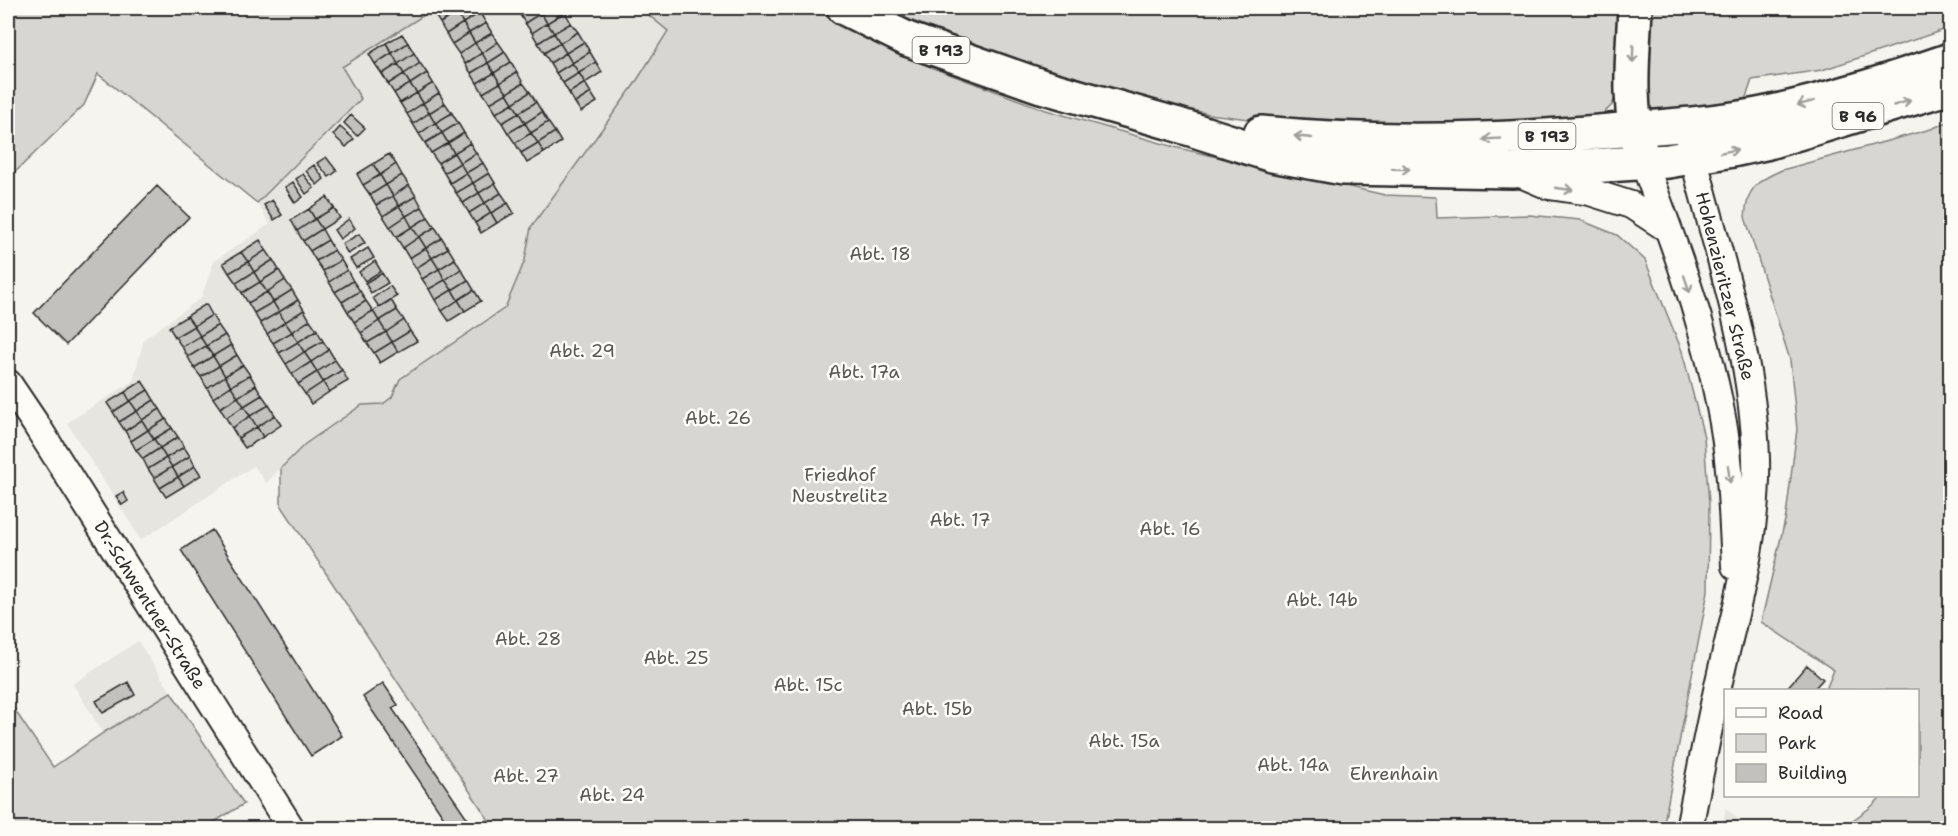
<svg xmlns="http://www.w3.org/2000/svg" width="1958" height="836" viewBox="0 0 1958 836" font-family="'Shantell Sans',sans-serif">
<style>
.built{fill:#e6e5e0}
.green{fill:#d7d6d2;stroke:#81807e;stroke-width:1.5}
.building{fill:#c2c1be;stroke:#2b2b2b;stroke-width:1.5}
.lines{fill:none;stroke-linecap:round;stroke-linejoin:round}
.street-casing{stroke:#2b2b2b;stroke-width:30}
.primary-casing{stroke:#2b2b2b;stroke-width:38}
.street{stroke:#fdfcf7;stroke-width:26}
.primary{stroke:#fdfcf7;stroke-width:33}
.oneway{stroke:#9e9e9b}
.labels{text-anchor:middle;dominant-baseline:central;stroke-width:5;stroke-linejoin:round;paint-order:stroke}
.shield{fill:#fdfcf7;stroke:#6a6a68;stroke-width:1.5}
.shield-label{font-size:16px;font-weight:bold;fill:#2b2b2b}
.park-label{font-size:18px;fill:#565655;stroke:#fdfcf7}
.street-label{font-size:18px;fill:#2b2b2b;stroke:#fdfcf7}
</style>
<rect width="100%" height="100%" fill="#f5f4ef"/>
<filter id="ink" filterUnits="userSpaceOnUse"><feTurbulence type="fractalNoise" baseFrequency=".0167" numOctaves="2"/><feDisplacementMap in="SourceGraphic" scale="12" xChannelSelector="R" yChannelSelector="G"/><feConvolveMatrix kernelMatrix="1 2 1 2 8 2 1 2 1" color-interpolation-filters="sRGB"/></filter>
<g filter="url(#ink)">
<path class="built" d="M435 8H640L668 31 634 85 532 227 525 260 505 308 400 379 392 397 382 404 362 405 305 444 266 483 254 466 141 540 67 423 133 381 144 339 201 298 214 261 270 224 257 203 361 99 342 67Z
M138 641 171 692 103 733 73 684Z
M1726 808 1748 828H1722Z"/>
<path class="green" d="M8 8H435L342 67 361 99 257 203 98 74 84 105 8 179Z
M640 8H812L933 68 1046 110 1178 148 1385 195 1436 197 1437 218 1529 215 1580 220 1617 235 1645 260 1682 351 1704 437 1709 504 1708 591 1663 828H494L281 505V468L305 444 362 405 383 404 392 397 400 379 505 308 525 260 531 227 634 85 668 31Z
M880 8H1622L1619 88 1612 105 1599 118 1583 122 1298 125 1209 114 1105 89 1016 62Z
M1646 8H1950V28L1822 70 1752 80 1745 100 1655 113 1649 107Z
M1950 121V828H1842L1871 807 1882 796H1918V690H1830L1827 687 1834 670 1761 622 1786 516 1797 429 1790 360 1745 217C1747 188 1756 181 1782 170L1931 129Z
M171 692 244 804 204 828H8V700L53 767 103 733Z"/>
<path class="building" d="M443 8H453L457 13 440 23 434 14Z
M466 8H477L480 13 463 23 457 13Z
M528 8H538L541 13 525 23 519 13Z
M550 8H562L565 12 547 23 541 13Z
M565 12 571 23 554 33 547 23Z
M457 13 463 23 446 34 440 23Z
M480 13 486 23 469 33 463 23Z
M541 13 547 23 532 33 525 23Z
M463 23 469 33 452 44 446 34Z
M486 23 492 33 475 43 469 33Z
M547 23 554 33 538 43 532 33Z
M571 23 578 32 560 43 554 33Z
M578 32 584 42 566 53 560 43Z
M469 33 475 43 459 54 452 44Z
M492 33 498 42 482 53 475 43Z
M554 33 560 43 544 53 538 43Z
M402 34 408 43 392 53 386 43Z
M498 42 505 52 488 63 482 53Z
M584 42 590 52 572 63 566 53Z
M386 43 392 53 375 64 369 54Z
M408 43 414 53 398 64 392 53Z
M475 43 482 53 465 64 459 54Z
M560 43 566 53 550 63 544 53Z
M505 52 511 62 494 73 488 63Z
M590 52 596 62 579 73 572 63Z
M392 53 398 64 382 74 375 64Z
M414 53 420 63 404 74 398 64Z
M482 53 488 63 471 73 465 64Z
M566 53 572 63 556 73 550 63Z
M511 62 517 72 500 83 494 73Z
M596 62 602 72 585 83 579 73Z
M420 63 427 73 410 84 404 74Z
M488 63 494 73 477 83 471 73Z
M572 63 579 73 563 83 556 73Z
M398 64 404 74 388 84 382 74Z
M517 72 523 83 507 93 500 83Z
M427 73 433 83 417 93 410 84Z
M494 73 500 83 483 93 477 83Z
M579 73 585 83 569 93 563 83Z
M404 74 410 84 394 93 388 84Z
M433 83 439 93 423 103 417 93Z
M500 83 507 93 490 103 483 93Z
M523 83 530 92 513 103 507 93Z
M585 83 591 93 575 103 569 93Z
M410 84 417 93 400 103 394 93Z
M530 92 536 102 519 113 513 103Z
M417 93 423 103 407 114 400 103Z
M439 93 445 103 429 113 423 103Z
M507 93 513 103 496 113 490 103Z
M591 93 597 102 581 112 575 103Z
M536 102 542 112 525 123 519 113Z
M423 103 429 113 413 124 407 114Z
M445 103 452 113 435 123 429 113Z
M513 103 519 113 502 123 496 113Z
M542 112 548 122 531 133 525 123Z
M429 113 435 123 419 134 413 124Z
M452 113 458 123 442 133 435 123Z
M519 113 525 123 508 133 502 123Z
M351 115 365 128 357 136 344 123Z
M548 122 555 132 538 143 531 133Z
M435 123 442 133 425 143 419 134Z
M458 123 464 133 448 143 442 133Z
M525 123 531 133 515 143 508 133Z
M340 127 354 139 346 147 333 135Z
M555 132 561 142 544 153 538 143Z
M442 133 448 143 431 153 425 143Z
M464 133 470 143 454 153 448 143Z
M531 133 538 143 521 153 515 143Z
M448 143 454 153 438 163 431 153Z
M470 143 476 153 460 163 454 153Z
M538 143 544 153 527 163 521 153Z
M454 153 460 163 444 173 438 163Z
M476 153 483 163 466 173 460 163Z
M389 154 396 164 380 175 373 164Z
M326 157 337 171 329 177 317 163Z
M460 163 466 173 450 183 444 173Z
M483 163 489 173 473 183 466 173Z
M373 164 380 175 363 185 357 174Z
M396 164 402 175 386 185 380 175Z
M314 165 324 179 317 185 306 171Z
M466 173 473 183 456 193 450 183Z
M489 173 495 183 479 193 473 183Z
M303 174 314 188 306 194 296 179Z
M380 175 386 185 370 195 363 185Z
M402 175 409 185 393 196 386 185Z
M293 182 303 197 295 203 285 187Z
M473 183 479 193 463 203 456 193Z
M495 183 501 193 485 203 479 193Z
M386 185 393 196 376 205 370 195Z
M409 185 416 196 399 206 393 196Z
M157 186 189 217 66 345 34 313Z
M479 193 485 203 469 213 463 203Z
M501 193 508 203 491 213 485 203Z
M393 196 399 206 383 216 376 205Z
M416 196 422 207 406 216 399 206Z
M327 197 334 208 315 219 309 209Z
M272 200 282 215 274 220 264 205Z
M485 203 491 213 475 223 469 213Z
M508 203 514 213 497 223 491 213Z
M399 206 406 216 390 227 383 216Z
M422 207 428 217 412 227 406 216Z
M334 208 340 218 322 229 315 219Z
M309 209 315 219 297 231 291 220Z
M491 213 497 223 481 233 475 223Z
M406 216 412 227 396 237 390 227Z
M428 217 435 227 419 237 412 227Z
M315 219 322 229 303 241 297 231Z
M349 219 355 228 340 239 334 230Z
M412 227 419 237 403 248 396 237Z
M435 227 442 238 426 248 419 237Z
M322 229 328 240 310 251 303 241Z
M359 234 365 243 348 254 342 244Z
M419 237 426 248 409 258 403 248Z
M442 238 448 248 432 258 426 248Z
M260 240 266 250 248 262 241 252Z
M328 240 334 250 316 261 310 251Z
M368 248 374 258 356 268 350 259Z
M426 248 432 258 416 268 409 258Z
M448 248 455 259 439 269 432 258Z
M266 250 273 260 254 272 248 262Z
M334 250 341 260 323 271 316 261Z
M241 252 248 262 229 273 223 263Z
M432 258 439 269 422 279 416 268Z
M455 259 461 269 445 280 439 269Z
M273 260 279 270 260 282 254 272Z
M341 260 347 270 329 282 323 271Z
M375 261 381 271 365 281 359 272Z
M248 262 254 272 236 283 229 273Z
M439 269 445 280 429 289 422 279Z
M461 269 468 280 452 290 445 280Z
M279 270 285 280 267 292 260 282Z
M347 270 353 281 335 292 329 282Z
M254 272 260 282 242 293 236 283Z
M382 273 388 283 371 293 365 283Z
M285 280 292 290 273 302 267 292Z
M445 280 452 290 435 300 429 289Z
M468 280 474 290 458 300 452 290Z
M353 281 360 291 342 302 335 292Z
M260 282 267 292 248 303 242 293Z
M390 286 397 296 379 307 373 298Z
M292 290 298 300 279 312 273 302Z
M452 290 458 300 442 311 435 300Z
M474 290 481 301 465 311 458 300Z
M360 291 366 301 348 312 342 302Z
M267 292 273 302 254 313 248 303Z
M298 300 304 310 285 322 279 312Z
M391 300 397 310 379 321 373 311Z
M458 300 465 311 449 321 442 311Z
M366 301 373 311 354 322 348 312Z
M273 302 279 312 260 323 254 313Z
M206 304 212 315 194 326 187 316Z
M304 310 310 320 292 332 285 322Z
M397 310 404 320 386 332 379 321Z
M373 311 379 321 361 333 354 322Z
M279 312 285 322 267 334 260 323Z
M212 315 218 325 200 336 194 326Z
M187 316 194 326 175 337 169 327Z
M310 320 317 330 298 342 292 332Z
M404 320 410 331 392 342 386 332Z
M379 321 386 332 367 343 361 333Z
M285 322 292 332 273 343 267 334Z
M218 325 225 335 206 346 200 336Z
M194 326 200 336 182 347 175 337Z
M317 330 323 341 304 352 298 342Z
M410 331 417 341 398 352 392 342Z
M292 332 298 342 279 353 273 343Z
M386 332 392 342 374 353 367 343Z
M225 335 231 345 213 356 206 346Z
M200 336 206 346 188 357 182 347Z
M323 341 329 350 311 362 304 352Z
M298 342 304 352 286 364 279 353Z
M392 342 398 352 380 363 374 353Z
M231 345 237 355 219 366 213 356Z
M206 346 213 356 194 368 188 357Z
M329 350 335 360 317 372 311 362Z
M304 352 311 362 292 374 286 364Z
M237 355 243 365 225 376 219 366Z
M213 356 219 366 201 377 194 368Z
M335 360 342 370 323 382 317 372Z
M311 362 317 372 298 384 292 374Z
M243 365 250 375 231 386 225 376Z
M219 366 225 376 207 388 201 377Z
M342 370 348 381 329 392 323 382Z
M317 372 323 382 305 394 298 384Z
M250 375 256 385 238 397 231 386Z
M225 376 231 386 213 398 207 388Z
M142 381 148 390 130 401 125 392Z
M323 382 329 392 311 404 305 394Z
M256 385 262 395 244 406 238 397Z
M231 386 238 397 220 408 213 398Z
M148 390 154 400 137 411 130 401Z
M125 392 130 401 113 412 107 403Z
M262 395 269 405 250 416 244 406Z
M238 397 244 406 226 418 220 408Z
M154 400 160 409 142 420 137 411Z
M130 401 137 411 119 422 113 412Z
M269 405 275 415 257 427 250 416Z
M244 406 250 416 232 428 226 418Z
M160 409 166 419 148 430 142 420Z
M137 411 142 420 125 431 119 422Z
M275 415 281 425 263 437 257 427Z
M250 416 257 427 238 438 232 428Z
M166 419 172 428 154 439 148 430Z
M142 420 148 430 131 441 125 431Z
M257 427 263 437 245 448 238 438Z
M172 428 178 437 160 448 154 439Z
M148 430 154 439 136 450 131 441Z
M178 437 184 447 166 458 160 448Z
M154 439 160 448 143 459 136 450Z
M184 447 190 456 172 467 166 458Z
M160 448 166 458 148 469 143 459Z
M190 456 195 466 178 477 172 467Z
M166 458 172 467 154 478 148 469Z
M195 466 201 475 184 486 178 477Z
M172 467 178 477 160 488 154 478Z
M178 477 184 486 166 497 160 488Z
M123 492 128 501 122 505 116 496Z
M212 530 342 736 311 756 181 550Z
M1807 665 1823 679 1813 690H1785Z
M128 682 135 695 103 713 96 701Z
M383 683 398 705 392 708 474 828H451L363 697Z"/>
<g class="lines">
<g class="street-casing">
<path id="street" d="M1644 163C1674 243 1704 323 1720 407 1731 459 1732 513 1735 566
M1516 172 1549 186 1590 192 1631 205 1668 229
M8 383 35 423 291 828
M1689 828C1700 774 1710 719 1723 664 1739 597 1758 529 1756 459 1753 349 1715 246 1689 140"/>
</g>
<g class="primary-casing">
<path id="primary" d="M844 8 907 39 1041 86 1175 124 1272 155 1343 168 1512 171 1668 161 1733 150 1765 143 1950 87
M1635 8C1633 55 1627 103 1640 150
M1261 133C1384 145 1509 141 1632 129 1679 125 1726 122 1772 112 1832 99 1892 80 1950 60"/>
</g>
<use href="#street" class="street"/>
<use href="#primary" class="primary"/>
</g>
<defs><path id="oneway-shaft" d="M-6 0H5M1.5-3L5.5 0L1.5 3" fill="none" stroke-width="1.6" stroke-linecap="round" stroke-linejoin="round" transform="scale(1.5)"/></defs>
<g class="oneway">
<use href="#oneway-shaft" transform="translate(1633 54) rotate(92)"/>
<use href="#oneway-shaft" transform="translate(1806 103) rotate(166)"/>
<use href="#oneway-shaft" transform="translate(1902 103) rotate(-16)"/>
<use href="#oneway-shaft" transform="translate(1303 137) rotate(-174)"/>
<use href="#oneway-shaft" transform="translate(1492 139) rotate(177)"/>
<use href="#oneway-shaft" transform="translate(1729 151) rotate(-11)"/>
<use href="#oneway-shaft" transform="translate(1401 169) rotate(1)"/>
<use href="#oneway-shaft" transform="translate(1564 189) rotate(8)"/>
<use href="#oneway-shaft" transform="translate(1687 284) rotate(71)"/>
<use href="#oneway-shaft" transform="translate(1729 474) rotate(83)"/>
</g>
</g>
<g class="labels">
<g class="shield">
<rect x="912.5" y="37" width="57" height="26" rx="4.5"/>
<rect x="1832.5" y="103" width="51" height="26" rx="4.5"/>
<rect x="1518.5" y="123" width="57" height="26" rx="4.5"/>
</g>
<g class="shield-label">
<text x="941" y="50">B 193</text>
<text x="1858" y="116">B 96</text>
<text x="1547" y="136">B 193</text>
</g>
<g class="park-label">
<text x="880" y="254">Abt. 18</text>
<text x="582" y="351">Abt. 29</text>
<text x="864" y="372">Abt. 17a</text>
<text x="718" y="418">Abt. 26</text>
<text x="840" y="475">Friedhof<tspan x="840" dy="21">Neustrelitz</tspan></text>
<text x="960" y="520">Abt. 17</text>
<text x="1170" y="529">Abt. 16</text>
<text x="1322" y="600">Abt. 14b</text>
<text x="528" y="639">Abt. 28</text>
<text x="676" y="658">Abt. 25</text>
<text x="808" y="685">Abt. 15c</text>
<text x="937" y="709">Abt. 15b</text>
<text x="1124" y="741">Abt. 15a</text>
<text x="1293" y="765">Abt. 14a</text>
<text x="1394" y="774">Ehrenhain</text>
<text x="526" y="776">Abt. 27</text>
<text x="612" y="795">Abt. 24</text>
</g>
<g class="street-label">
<text transform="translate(1725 286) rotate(76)">Hohenzieritzer Straße</text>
<text transform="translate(150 605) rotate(58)">Dr.-Schwentner-Straße</text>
</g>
</g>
<rect width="1958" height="836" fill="none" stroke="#fdfcf7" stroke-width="30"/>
<rect x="15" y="15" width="1928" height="806" fill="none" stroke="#2b2b2b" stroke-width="2" filter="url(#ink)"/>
<rect x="1724" y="689" width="195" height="108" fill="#fdfcf7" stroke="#a9a8a5" stroke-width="1.5"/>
<rect x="1736" y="708" width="30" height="9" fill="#fdfcf7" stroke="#a9a8a5" stroke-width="1.5"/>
<text x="1778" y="719" font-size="18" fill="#2b2b2b">Road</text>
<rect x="1736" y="734" width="30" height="18" fill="#d7d6d2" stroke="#a9a8a5" stroke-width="1.5"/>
<text x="1778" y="749" font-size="18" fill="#2b2b2b">Park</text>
<rect x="1736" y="764" width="30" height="18" fill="#c2c1be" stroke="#a9a8a5" stroke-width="1.5"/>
<text x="1778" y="779" font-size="18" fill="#2b2b2b">Building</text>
</svg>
